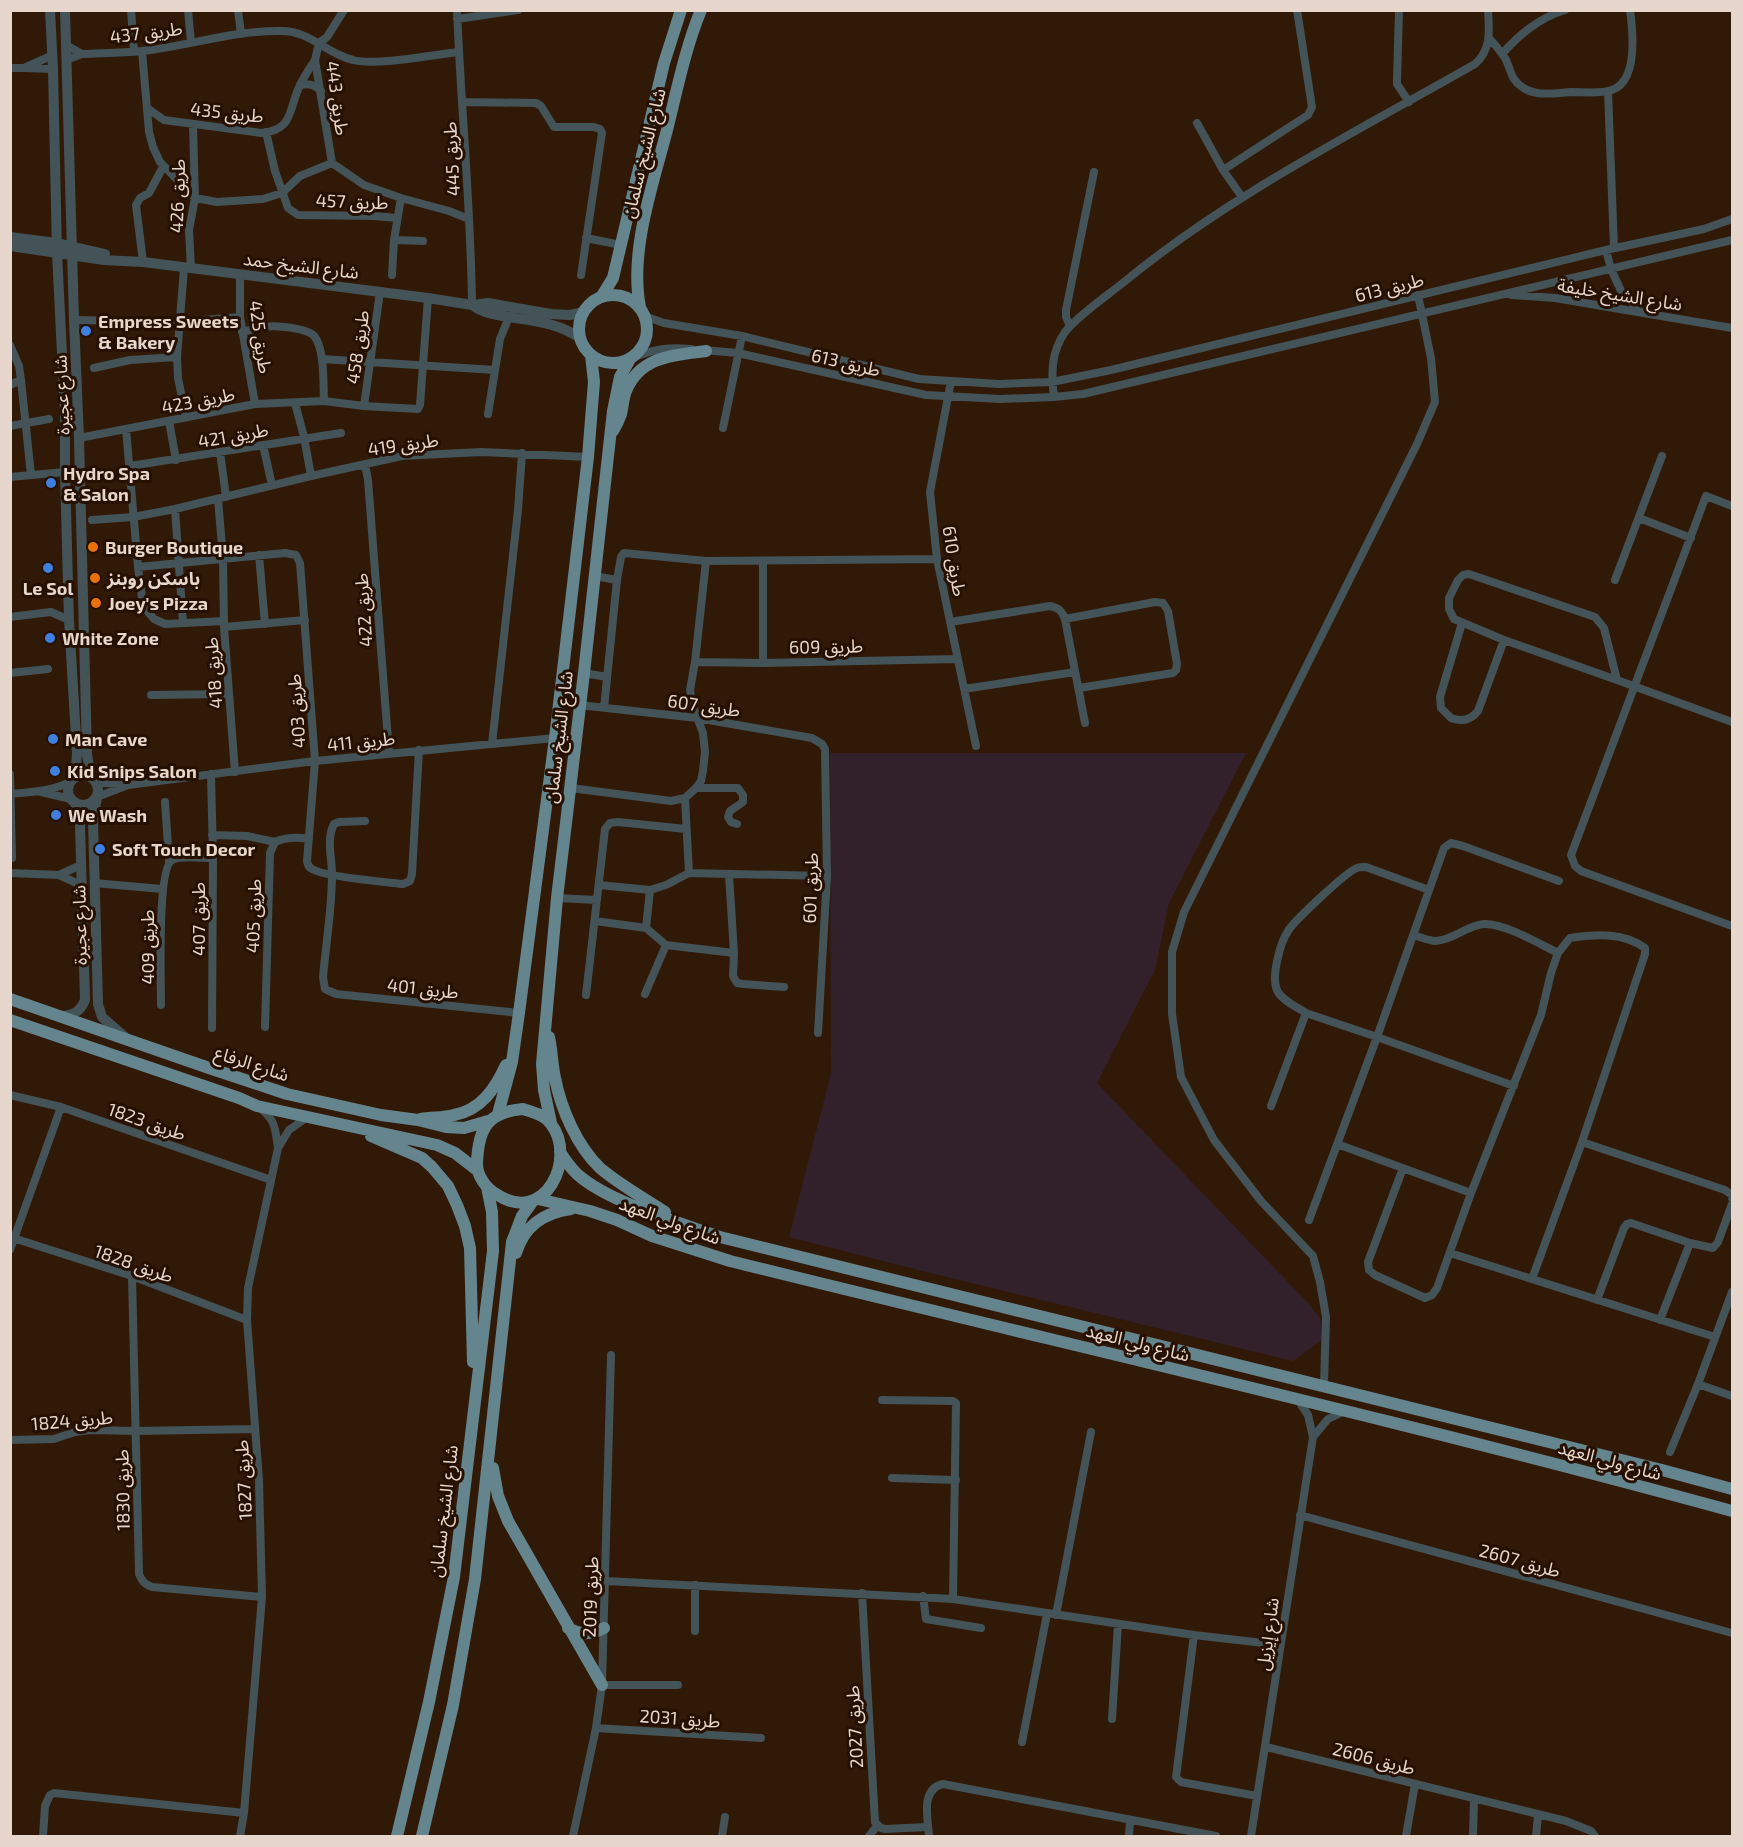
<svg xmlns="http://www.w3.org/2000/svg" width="1743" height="1847" viewBox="0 0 1743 1847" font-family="'Exo 2','Noto Sans Arabic',sans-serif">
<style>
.industrial{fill:#32212b}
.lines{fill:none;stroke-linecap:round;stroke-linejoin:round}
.minor{stroke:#435357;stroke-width:8}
.tertiary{stroke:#435357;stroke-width:10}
.primary{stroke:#64858e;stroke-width:12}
.shop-dot{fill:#3f7fe0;stroke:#261001;stroke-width:2}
.food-dot{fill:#e8710a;stroke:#261001;stroke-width:2}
.labels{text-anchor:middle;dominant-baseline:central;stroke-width:6;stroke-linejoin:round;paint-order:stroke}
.street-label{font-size:18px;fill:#e6d6cb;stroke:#261001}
.poi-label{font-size:18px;font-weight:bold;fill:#e6d6cb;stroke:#261001;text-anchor:start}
</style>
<rect width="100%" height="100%" fill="#311907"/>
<path class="industrial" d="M830 753H1246L1169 903 1155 970 1097 1083 1308 1303 1320 1318 1322 1340 1293 1361 918 1270 789 1237 831 1073Z"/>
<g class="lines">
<path class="minor" d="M131 10 134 51
M188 10 191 42
M238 10 241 34
M457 10C461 109 471 207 472 305
M1399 10 1397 80V84L1409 102
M457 19 518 10
M1489 38C1495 45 1502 52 1506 60 1511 70 1511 80 1522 87 1536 97 1555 93 1571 92 1584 92 1600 94 1612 90 1638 81 1633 32 1630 10
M66 45 82 54 66 60
M142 51 149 132 153 147 160 162 195 198 217 202 263 199 282 193 300 176 332 163 364 185 401 198 449 211 469 219
M82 54C102 53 122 53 142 51 188 46 235 30 282 31 310 31 327 54 353 60 376 66 433 55 458 52
M1502 54C1520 34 1539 18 1565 10
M53 55 24 68 53 69
M10 68H24
M300 85C310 83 314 85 321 91
M1608 91 1614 248
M462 102 536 103 541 106 554 127H594L600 129 602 133 581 275
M147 108 164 120 261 133C294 130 288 110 300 85 304 76 310 68 315 60
M1197 123 1223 170 1242 197
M266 132 275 171 288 208 298 215 374 216 397 218
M332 163 315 60 319 43 327 37 344 10
M1223 170 1308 115 1312 107 1297 10
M586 238 621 245
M394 240 423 241
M1606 250 1611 269 1622 293 1640 311
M143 262 136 205 140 198 149 193 163 167
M184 268 177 357 178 378 186 417
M191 268 189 230 195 198 193 125
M240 274V317L255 404
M392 275 394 240 401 198
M1512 295 1555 298 1732 328
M644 316 664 323 742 336 919 379 999 384 1052 382 1111 370 1606 250 1704 229 1732 219
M74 320 180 322 240 317
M1070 326 1066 317V310L1094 172
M242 332C250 330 258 328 265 327 276 325 309 328 315 337 325 352 323 383 324 401
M10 345 19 366 21 380 31 475
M703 350 738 353 926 395 1000 399 1054 397 1083 394 1732 240
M634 357C655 349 668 347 691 349
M322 359 495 370
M94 368 130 360 177 357
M951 381 930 492 937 559 976 746
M10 385 21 380
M1054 397C1051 374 1051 352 1065 332 1077 316 1108 295 1124 282 1231 194 1356 132 1475 64 1492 49 1489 30 1488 10
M295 403 304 437 311 476
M364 406 380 292
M488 414 500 339 509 317 512 315
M169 421 176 460
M10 426 49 419
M723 428 742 336
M126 429 138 567 143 606 154 619 165 624 224 621
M79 438 255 404 324 401 364 406 418 409 420 405 428 298
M263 445 272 485
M220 452 226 497
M365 465 368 480 389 753
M130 466 341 433
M10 477 65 472
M218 499 223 558 224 627 235 772
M1732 506 1706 496 1571 855 1575 866 1581 871 1732 926
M175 509 183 623
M1639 518 1691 538
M92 520 133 517 175 509 311 476 402 456 481 452 588 457
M259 555 265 624
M763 561V663
M138 567 285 553 296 555 300 563 315 761 307 861C308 865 308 867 312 869 324 877 385 882 403 884L410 881 412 874 419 750
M1469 574 1595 617 1604 628 1617 680 1504 640 1454 619 1449 609V598L1458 580 1463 575Z
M594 576 617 580
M1615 580 1662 456
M10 617 51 612 69 620
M1065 619 1155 602 1163 603 1168 611 1177 664 1176 670 1173 673 1079 688
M950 622 1050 606C1059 608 1062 611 1065 619L1085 723
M1462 623 1440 697 1441 708 1451 718C1462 722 1471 720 1478 711L1504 640
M224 627 305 620
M695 662 763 663 957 659
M10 673 48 669
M584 673 607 677
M1617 680 1732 722
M964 689 1075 672
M151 695 229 694
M579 705 697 718 812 738 822 744 825 749 827 876 818 1033
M604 708 617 580 621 557 624 553 706 561 937 559
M492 744 518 510 522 453
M10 774 12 858
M211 774 213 858 212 1028
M93 779 104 783 124 784
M571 788 671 801 685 798 696 788 701 781 703 771 705 752 703 733 692 704 690 690 695 662 706 561
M696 788H738L743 795V802L730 811 728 817 731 822 737 824
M41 792 71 799
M10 794C31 792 52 791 70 782
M97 797 128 785 315 761 555 738
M685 798 689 873
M165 802 169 861
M365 821 339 822 334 824C326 839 332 858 332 874 332 908 326 944 323 977L325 989 336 994 519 1013
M212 835 247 836 275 842
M10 873 59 875 81 885
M59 875 81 865
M729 875 734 953 733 976 737 983 743 984 784 987
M94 883 162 889
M599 885 650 890 666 885 689 873 827 876
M650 890 646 928 666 945 734 953
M557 898 597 900
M595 921 646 928
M1413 935C1420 937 1429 941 1436 941 1454 940 1467 925 1484 924 1504 923 1540 944 1558 953
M645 994 666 945
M586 995 605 829 610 823 618 822 686 829
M161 1005C161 983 157 869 172 860 179 855 203 858 213 858
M1306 1013 1377 1037 1514 1086
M265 1027 270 853 275 842C286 837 297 837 309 839
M10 1095 61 1107 271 1180
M1271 1106 1306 1013C1297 1007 1281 1000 1277 990 1271 977 1280 943 1288 931 1293 922 1347 871 1357 868 1359 867 1364 867 1366 867L1429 890
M261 1109C276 1121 275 1129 278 1148L289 1130 306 1118
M1582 1142 1725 1190 1732 1195V1198
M1337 1144 1471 1193
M1403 1168 1368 1262 1369 1270 1375 1275 1425 1298 1432 1295 1437 1288 1471 1193 1541 1015 1551 973 1558 953 1570 938C1595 934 1623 932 1645 948V954L1582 1142 1532 1279
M1309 1220 1377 1037 1444 848 1451 843 1463 846 1559 881
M10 1237 132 1276 247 1320
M1690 1243 1713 1248 1718 1242 1732 1204
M10 1250 61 1107
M1450 1253 1715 1337
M132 1276 139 1574C142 1581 144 1584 152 1587L262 1597
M1597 1300 1624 1228 1627 1224 1631 1223 1690 1243 1660 1320
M1698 1384 1732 1396
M1324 1386 1326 1317 1320 1282 1313 1256 1261 1201 1214 1140 1181 1077 1172 1014V952L1184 912 1417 444 1435 402 1431 358 1418 295
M882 1400 953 1401 956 1403 953 1599
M1313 1437 1328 1419 1343 1412
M10 1440 54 1439 75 1432 90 1430 135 1431 255 1429
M1670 1452 1698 1384 1732 1292
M892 1478 956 1480
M1300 1515 1732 1633
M606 1581 953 1599 1194 1635 1280 1645
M862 1593 875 1822 881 1828 885 1829 928 1827
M923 1596 926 1619 981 1628
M1056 1615 1091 1432
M695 1631V1585
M1194 1635 1176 1777 1181 1782 1257 1796
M602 1685H678
M1112 1719 1118 1624
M596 1728 761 1738
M1022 1742 1047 1614
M1266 1747 1566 1821 1591 1831 1595 1836
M43 1836 45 1806 50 1795 54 1793 244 1813
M240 1836 244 1813 262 1597 259 1480 247 1320 248 1288 278 1148
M573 1836 596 1728 602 1685 611 1355
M722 1836 725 1817
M869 1836 877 1826
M929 1836C928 1819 920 1789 943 1784L1216 1836
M1129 1836 1130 1820
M1251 1836 1313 1437 1308 1415 1298 1400
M1406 1836 1415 1784
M1473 1836 1474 1799
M1536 1836 1538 1815"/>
<path class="tertiary" d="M50 10 53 69 57 253 65 414V472L69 620 77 754 75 777
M65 10 74 320 79 438 87 755 91 777
M10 237 57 243 105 254
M10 246 104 260 143 262 428 298 472 305 488 303 551 314 570 315 584 312
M472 305C483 314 495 314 508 317 534 321 560 323 581 339
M68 790a15 15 0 1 1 30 0a15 15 0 1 1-30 0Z
M97 797 93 821 98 1004 102 1017 125 1037
M61 1016C74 1015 80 1012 85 1000L80 825 75 802"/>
<path class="primary" d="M579 329a34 34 0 1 1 68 0a34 34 0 1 1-68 0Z
M602 296 613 278 664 63 681 10
M640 307C629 252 653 184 667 130 677 90 685 49 701 10
M613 431C616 426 619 420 621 414 623 407 623 398 626 391 640 356 674 355 706 351
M10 999 209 1068 287 1094 381 1115 418 1120 446 1127 464 1128 488 1121
M10 1020 239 1098 257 1106 437 1145 455 1153 477 1170
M549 1037C552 1050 552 1065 555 1078 561 1109 577 1146 600 1168 620 1185 644 1198 665 1212
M523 1109C533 1112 545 1115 551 1124 577 1157 546 1227 496 1194 486 1188 477 1176 477 1164 478 1129 487 1112 523 1109Z
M498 1114 512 1062 519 1013 555 738 588 457 594 382 591 355
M421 1119C432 1117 443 1118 454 1115 481 1110 495 1089 506 1065
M551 1123 544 1090 542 1064 557 898 584 673 613 411 620 377 630 359
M371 1136 422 1158 432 1167 448 1186 457 1205 465 1226 470 1248 473 1362
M560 1152C565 1160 570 1167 577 1174 608 1202 680 1223 720 1237L1662 1470 1732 1489
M538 1199 590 1211 617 1220 652 1236 730 1261C1064 1344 1400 1420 1732 1511
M516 1253C524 1226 543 1213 571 1209
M493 1468 498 1496 508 1521 602 1685
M568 1628C581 1635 591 1635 604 1628
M397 1836 429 1702 454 1577 493 1251 492 1212 487 1187
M422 1836 453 1705 475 1579 512 1242 522 1216 533 1201"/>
</g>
<g class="shop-dot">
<circle cx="86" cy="331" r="6"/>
<circle cx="51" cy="483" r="6"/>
<circle cx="48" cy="568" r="6"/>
<circle cx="50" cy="638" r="6"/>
<circle cx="53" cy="739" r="6"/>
<circle cx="55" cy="771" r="6"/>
<circle cx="56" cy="815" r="6"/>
<circle cx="100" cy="849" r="6"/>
</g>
<g class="food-dot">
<circle cx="93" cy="547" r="6"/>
<circle cx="95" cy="578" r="6"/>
<circle cx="96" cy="603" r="6"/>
</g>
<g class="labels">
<g class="street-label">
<text transform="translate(146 32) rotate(-7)">طريق 437</text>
<text transform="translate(338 98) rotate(82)">طريق 443</text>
<text transform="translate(227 112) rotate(6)">طريق 435</text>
<text transform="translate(643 153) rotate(-76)">شارع الشيخ سلمان</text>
<text transform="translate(451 159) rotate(-93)">طريق 445</text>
<text transform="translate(177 196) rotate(-88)">طريق 426</text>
<text transform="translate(352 201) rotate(2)">طريق 457</text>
<text transform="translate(301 265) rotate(7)">شارع الشيخ حمد</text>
<text transform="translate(1389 287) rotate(-14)">طريق 613</text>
<text transform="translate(1620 294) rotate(9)">شارع الشيخ خليفة</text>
<text transform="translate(261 337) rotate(82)">طريق 425</text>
<text transform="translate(357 347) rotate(-82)">طريق 458</text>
<text transform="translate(846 362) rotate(13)">طريق 613</text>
<text transform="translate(61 395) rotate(-92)">شارع عجيرة</text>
<text transform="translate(198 400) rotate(-11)">طريق 423</text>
<text transform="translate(233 435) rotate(-10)">طريق 421</text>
<text transform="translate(403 444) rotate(-8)">طريق 419</text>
<text transform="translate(955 561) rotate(81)">طريق 610</text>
<text transform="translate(363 610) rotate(-94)">طريق 422</text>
<text transform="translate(826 646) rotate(-1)">طريق 609</text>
<text transform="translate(213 673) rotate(-94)">طريق 418</text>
<text transform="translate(704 705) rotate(8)">طريق 607</text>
<text transform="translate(296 711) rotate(-94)">طريق 403</text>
<text transform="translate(558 737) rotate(-83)">شارع الشيخ سلمان</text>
<text transform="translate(361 741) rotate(-6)">طريق 411</text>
<text transform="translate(810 888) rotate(-88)">طريق 601</text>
<text transform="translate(253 916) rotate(-88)">طريق 405</text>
<text transform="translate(198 919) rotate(-90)">طريق 407</text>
<text transform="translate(79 925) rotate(-91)">شارع عجيرة</text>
<text transform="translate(147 947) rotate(-90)">طريق 409</text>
<text transform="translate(423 988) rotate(6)">طريق 401</text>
<text transform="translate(252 1063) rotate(18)">شارع الرفاع</text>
<text transform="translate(147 1121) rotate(19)">طريق 1823</text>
<text transform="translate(670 1220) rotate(20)">شارع ولي العهد</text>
<text transform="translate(134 1263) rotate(19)">طريق 1828</text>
<text transform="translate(1138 1342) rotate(14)">شارع ولي العهد</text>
<text transform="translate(72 1420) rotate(-5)">طريق 1824</text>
<text transform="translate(1610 1460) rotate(15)">شارع ولي العهد</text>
<text transform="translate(243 1480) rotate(-93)">طريق 1827</text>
<text transform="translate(122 1490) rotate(-91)">طريق 1830</text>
<text transform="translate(443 1511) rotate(-83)">شارع الشيخ سلمان</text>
<text transform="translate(1520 1560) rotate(15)">طريق 2607</text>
<text transform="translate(590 1597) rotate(-88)">طريق 2019</text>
<text transform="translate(1267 1634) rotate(-82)">شارع إيزيل</text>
<text transform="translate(680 1718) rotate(4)">طريق 2031</text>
<text transform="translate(854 1727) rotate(-93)">طريق 2027</text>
<text transform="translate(1374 1758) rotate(14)">طريق 2606</text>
</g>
<g class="poi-label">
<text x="98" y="321">Empress Sweets<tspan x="98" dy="21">&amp; Bakery</tspan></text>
<text x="63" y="473">Hydro Spa<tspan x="63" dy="21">&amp; Salon</tspan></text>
<text x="105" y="547">Burger Boutique</text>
<text x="107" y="578">باسكن روبنز</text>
<text x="48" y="588" text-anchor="middle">Le Sol</text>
<text x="108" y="603">Joey's Pizza</text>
<text x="62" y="638">White Zone</text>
<text x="65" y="739">Man Cave</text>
<text x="67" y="771">Kid Snips Salon</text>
<text x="68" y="815">We Wash</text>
<text x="112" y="849">Soft Touch Decor</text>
</g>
</g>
<rect width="1743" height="1847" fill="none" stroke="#e6d6cb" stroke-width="24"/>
</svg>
